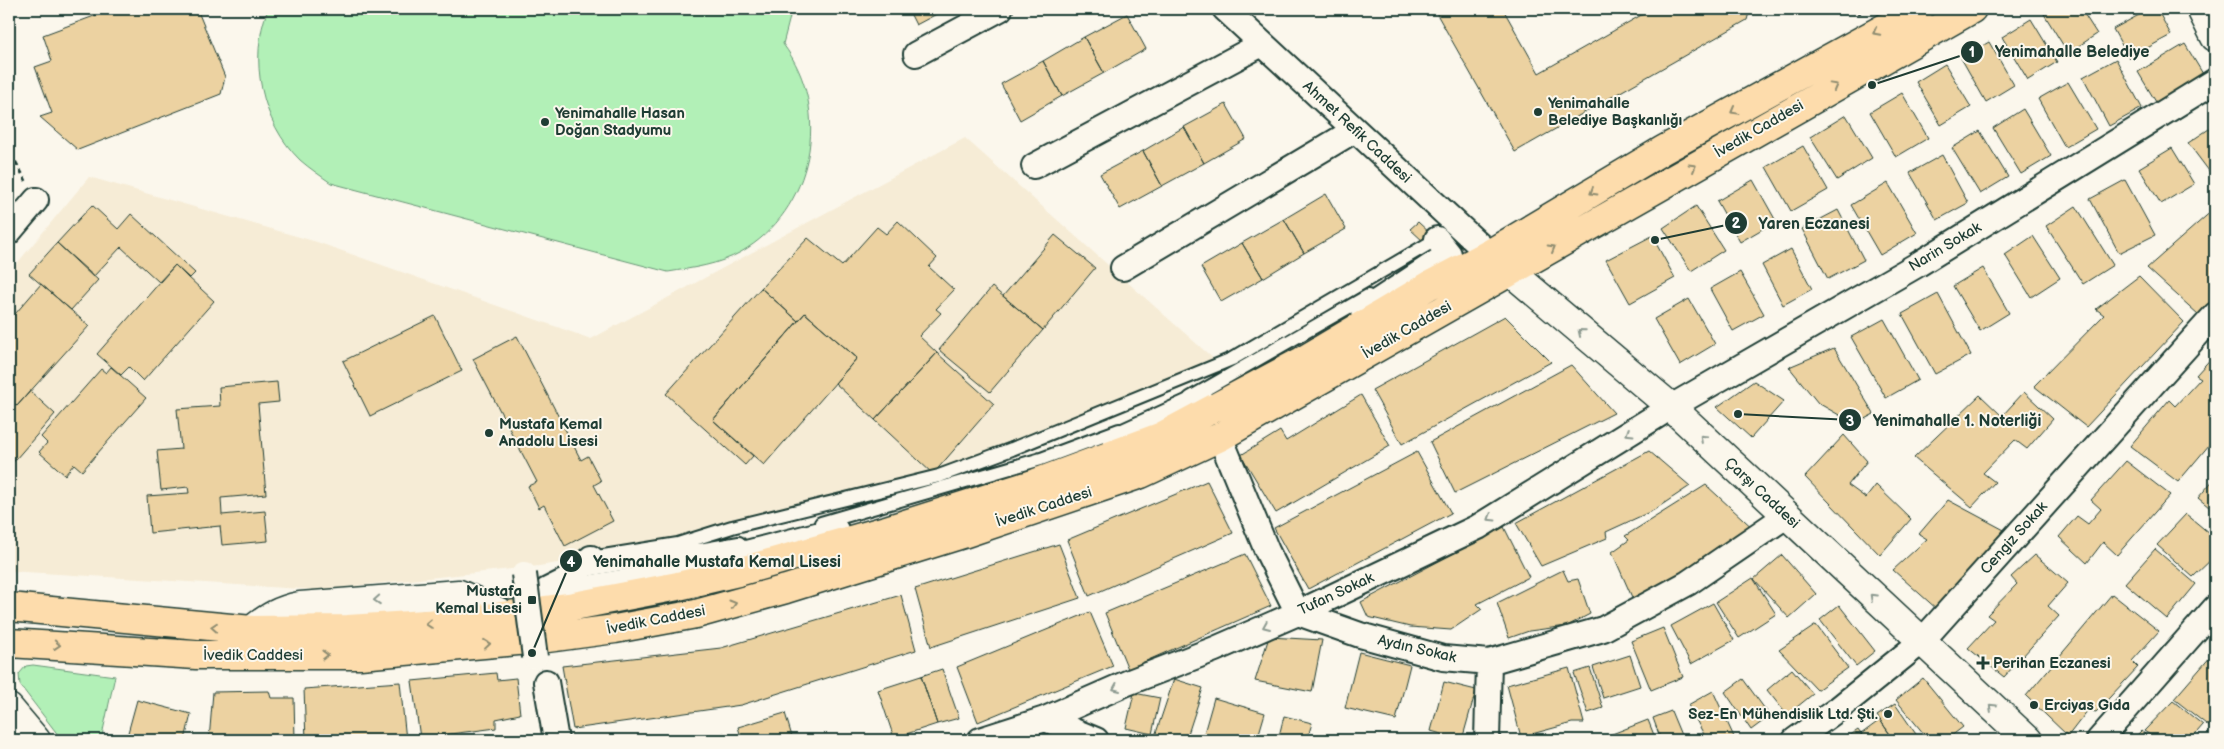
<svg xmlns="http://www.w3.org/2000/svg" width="2224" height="749" viewBox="0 0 2224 749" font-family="'Balsamiq Sans',sans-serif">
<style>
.built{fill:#f6ecd6}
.green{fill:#b2f0b7;stroke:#689676}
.building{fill:#ecd2a1;stroke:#1f3d34}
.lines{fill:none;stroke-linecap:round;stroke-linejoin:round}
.lane-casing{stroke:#1f3d34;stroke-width:16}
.street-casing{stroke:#1f3d34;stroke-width:28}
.secondary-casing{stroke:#1f3d34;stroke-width:31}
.primary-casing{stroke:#1f3d34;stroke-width:31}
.path{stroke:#1f3d34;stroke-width:3;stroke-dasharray:5 4;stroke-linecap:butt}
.lane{stroke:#fbf7ec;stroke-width:12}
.street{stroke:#fbf7ec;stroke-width:24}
.secondary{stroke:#fbf7ec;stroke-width:28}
.primary{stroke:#fddcac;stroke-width:28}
.street-bridge-casing{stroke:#1f3d34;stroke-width:28;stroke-linecap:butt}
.street-bridge{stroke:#fbf7ec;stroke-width:24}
.oneway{stroke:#8e8c70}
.oneway2{stroke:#8d9a90}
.poi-dot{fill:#1f3d34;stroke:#fbf7ec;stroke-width:2}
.labels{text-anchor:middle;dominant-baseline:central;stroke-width:4;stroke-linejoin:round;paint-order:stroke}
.poi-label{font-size:15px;font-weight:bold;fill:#1f3d34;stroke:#fbf7ec;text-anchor:start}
.street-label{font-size:15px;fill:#1f3d34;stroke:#fbf7ec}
.leader{fill:none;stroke:#1f3d34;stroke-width:2}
.callout-dot{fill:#1f3d34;stroke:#fbf7ec;stroke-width:2}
.mark-label{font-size:15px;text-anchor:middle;font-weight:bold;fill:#fff}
.callout-label{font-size:16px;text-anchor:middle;font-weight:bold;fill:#1f3d34;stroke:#fbf7ec;stroke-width:4;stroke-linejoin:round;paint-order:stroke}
</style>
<rect width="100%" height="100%" fill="#fbf7ec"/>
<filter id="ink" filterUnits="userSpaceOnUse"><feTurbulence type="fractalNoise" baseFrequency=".02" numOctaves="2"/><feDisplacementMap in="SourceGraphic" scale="10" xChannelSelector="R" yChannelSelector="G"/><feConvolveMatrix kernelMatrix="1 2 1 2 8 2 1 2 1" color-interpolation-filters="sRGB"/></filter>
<g filter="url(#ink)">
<path class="built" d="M965 138 1215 360 939 476 678 544 539 566 318 590 9 571V273L89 177 317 242 591 339Z"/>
<path class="green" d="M268 9H757L790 17 783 44C833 110 813 211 741 252 718 265 693 268 668 272L331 183C321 176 309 168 300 160 261 122 248 59 268 9Z
M33 665 115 676 101 740H62L20 685 19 674 26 666Z"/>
<path class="building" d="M113 9H197L225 77 221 94 78 150 40 117 52 113 35 67 52 61 43 35Z
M908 9H946L916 25Z
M1434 9H1503L1539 73 1652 9H1750L1747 20 1515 152Z
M2053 9H2081L2097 34 2068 53 2044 14Z
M2150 9H2157L2171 35 2129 58 2113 29Z
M1127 14 1146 49 1104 73 1084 37Z
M2031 19 2057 62 2028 80 2002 37Z
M1084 37 1104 73 1062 96 1043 61Z
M1989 42 2014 85 1986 102 1961 58Z
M2185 44 2203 74 2156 102 2138 72Z
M2116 59 2142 108 2109 126 2083 77Z
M1043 61 1062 96 1020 120 1001 84Z
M1945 64 1971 107 1941 125 1916 82Z
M2068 82 2096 129 2065 147 2038 99Z
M1902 93 1928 138 1896 157 1870 112Z
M1226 104 1246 139 1204 163 1184 127Z
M2023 109 2051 156 2021 174 1993 128Z
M1846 115 1872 158 1837 180 1810 137Z
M2215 125V179L2188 143Z
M1184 127 1204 163 1162 186 1143 151Z
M1980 131 2008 177 1980 194 1952 148Z
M1803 146 1828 190 1791 211 1766 167Z
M2172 148 2194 184 2161 204 2139 168Z
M1143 151 1162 186 1120 209 1100 174Z
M1942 155 1968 203 1937 220 1910 173Z
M1753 180 1776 221 1740 242 1717 201Z
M2125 180 2155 235 2119 253 2090 199Z
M1888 183 1917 233 1880 255 1851 205Z
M1326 194 1346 229 1304 253 1284 219Z
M92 205 118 229 131 214 195 273 189 279 175 265 159 282 121 247 93 277 57 243Z
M1696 206 1724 250 1691 271 1663 228Z
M2076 206 2113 265 2083 284 2046 226Z
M2214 209 2215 285 2212 289 2215 291V298L2199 315 2147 268Z
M1838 210 1864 260 1828 279 1802 229Z
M1284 219 1304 253 1263 278 1242 243Z
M898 221 937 258 929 267 954 290 936 309 941 313 919 336 937 353 875 420 835 383 857 358 805 313 798 321 761 288 808 238 842 266 877 227 886 234Z
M1418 222 1431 234 1424 242 1410 229Z
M1055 235 1095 268 1043 330 1003 296Z
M1652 236 1675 278 1630 303 1606 260Z
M2033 236 2060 278 2031 297 2005 255Z
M57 243 98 280 71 310 29 274Z
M1242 243 1263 278 1221 302 1201 267Z
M1791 249 1812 289 1783 305 1762 265Z
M175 265 214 301 143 381 129 367 121 375 97 354Z
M1983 268 2009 313 1980 331 1953 286Z
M1740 272 1764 314 1733 331 1710 289Z
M2139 276 2184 322 2086 427 2034 386 2104 315 2096 309Z
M41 284 89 326 17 406 9 399V321Z
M992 287 1043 330 990 392 939 350Z
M761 288 798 321 713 420 753 456 745 465 666 394Z
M1938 294 1971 355 1935 374 1902 314Z
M1689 299 1715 344 1680 365 1654 319Z
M805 313 857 358 764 465 713 420Z
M435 316 462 371 370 416 343 361Z
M1505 316 1551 362 1402 444 1372 390Z
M1884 319 1918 380 1886 398 1851 337Z
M517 336 581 460 588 456 601 481 594 485 613 521 565 546 544 505 539 508 528 486 537 482 473 359Z
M1834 348 1874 414 1855 424 1818 403 1789 367Z
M937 353 994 404 933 474 875 420Z
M2215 354V438L2178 482 2130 446 2169 400 2175 406 2201 378 2196 375Z
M1571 365 1614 413 1455 493 1430 442Z
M111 367 146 398 82 471 74 464 65 475 39 452 47 443 41 437 101 369 106 373Z
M1754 381 1784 401 1751 438 1717 407Z
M277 382 279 402 258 404 266 494 221 498 222 515 265 511 268 541 222 545 220 526 150 533 147 496 189 493 188 487 161 490 157 451 181 449 177 409 220 406 219 387Z
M30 391 55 414 9 467V399L17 406Z
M2024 392 2053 419 2027 449 2015 440 1983 473 1995 482 1972 507 1914 458 1980 395 2002 416Z
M1361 395 1390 446 1276 513 1241 455 1280 431 1286 441Z
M1844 435 1867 461 1848 485 1866 498 1876 485 1911 519 1880 555 1805 477Z
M1649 451 1690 486 1654 510 1606 532 1607 538 1541 566 1516 523Z
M1417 452 1451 513 1308 589 1274 528Z
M2126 461 2170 495 2117 555 2103 542 2087 563 2059 537 2077 516 2088 524 2101 509 2091 500Z
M2215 478V512L2198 498Z
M1207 481 1233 533 1089 596 1067 540Z
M1706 485 1756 531 1635 604 1612 552 1629 540 1625 536Z
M1948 500 2006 531 1938 610 1893 570 1927 539 1919 534Z
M2186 514 2215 538V556L2193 577 2157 545Z
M1504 527 1529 577 1477 604 1482 609 1451 630 1410 627 1368 617 1361 602Z
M1059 544 1080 598 931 647 915 589Z
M2155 549 2196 584 2167 619 2125 583Z
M1245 554 1271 606 1128 669 1105 613Z
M1782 555 1816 594 1789 618 1754 579Z
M2035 555 2068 583 2048 606 2059 616 2004 677 1968 648 1994 620 1987 615 2017 584 2011 577Z
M1563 570 1568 581 1578 579 1590 614 1567 626 1529 631 1509 638 1497 603Z
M1753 578 1776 614 1739 638 1716 602Z
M2112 594 2159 631 2132 661 2138 667 2096 712 2088 710 2068 736 2026 696Z
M901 595 916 650 741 705 573 729 562 666 721 648Z
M1713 603 1734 640 1691 664 1671 626Z
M1839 605 1875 651 1856 666 1820 620Z
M1090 612 1113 666 978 722 957 667Z
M1816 625 1848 668 1817 690 1779 650Z
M1663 628 1683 677 1651 690 1631 641Z
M1269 637 1322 640 1312 692 1255 681Z
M1359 652 1410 665 1396 720 1345 708Z
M1630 655 1640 686 1603 698 1593 667Z
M2212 655 2215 658V731L2174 699Z
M1569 668 1584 723H1572L1521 737 1507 685Z
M1590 668 1603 708 1588 713 1574 673Z
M942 669 959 718 937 724 921 676Z
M1792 669 1813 694 1787 715 1767 690Z
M496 673 497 680 516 678 520 714 496 719V728L420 738 412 681Z
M921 676 937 724 894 738 878 690Z
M1923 678 1963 727 1946 740H1929L1896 700Z
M1174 679 1203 688 1186 740H1167L1155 736Z
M1743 679 1770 716 1751 730 1725 692Z
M400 682 406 740H306L304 689Z
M1444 682 1476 690 1462 740 1431 731Z
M269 691 271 698H294L295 740H209L213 692Z
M1713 691 1734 737 1727 740H1707L1688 705Z
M1134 693 1160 698 1152 734 1126 728Z
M1214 698 1265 713 1257 740H1202Z
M137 700 191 714 185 740H126Z
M2173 701 2203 725 2190 740H2158L2144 731Z
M1895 704 1920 740H1894L1880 720 1877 716Z
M1671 711 1683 740H1661L1653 718Z
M785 713 793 740H742L738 727Z
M1284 716 1312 723 1307 740H1278Z
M1648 720 1656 740H1609L1607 736Z
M1880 720 1894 740H1865L1861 734Z
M1858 730 1865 740H1843Z
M2141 731 2152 740H2132Z
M724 733 726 740H699Z"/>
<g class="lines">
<g class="lane-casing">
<path id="lane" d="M1190 398 1368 296
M821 523 1041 459 1119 430
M591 558 678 544 732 527 939 476 1012 449 1232 359 1437 239
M581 571 739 543
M525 601 544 585 562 576"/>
</g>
<g class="street-casing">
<path id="street" d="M1225 9 1489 254
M916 54 1000 9
M1034 166 1262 44
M9 232 36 200
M1123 268 1355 130
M1363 311 1449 254 1437 239
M1220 437 1267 551 1298 613 1360 635 1443 658 1489 662 1603 629 1688 583 1786 516
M1115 440 1201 401
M552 594 656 576 836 530
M552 594 591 558
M546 682 556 740
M1045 719 1096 740
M980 740 1045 719 1127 683 1215 649 1298 613 1478 527 1671 407 1917 265 2215 81
M1487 740 1489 662
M1795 740 1838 709 1921 642 2215 315
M2099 740 2215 608"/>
</g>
<g class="secondary-casing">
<path id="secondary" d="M2201 9 2215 37
M1493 257 1671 407 2028 740
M252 630C268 617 280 610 300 606L459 594 508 616
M9 708 36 740"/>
</g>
<g class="primary-casing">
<path id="primary" d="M9 607 252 630 348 629 457 622 569 607 678 586 738 572 886 530 1036 483 1160 437 1302 361 1430 285 1489 254 1663 150 1919 9
M9 643 196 655H360L540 639 615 629 696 614 786 589 963 534 1141 474 1220 437 1972 9"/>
</g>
<path class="path" d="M1859 9 1860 16
M9 156 14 159 26 181"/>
<use href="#lane" class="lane"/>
<use href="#street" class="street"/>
<use href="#secondary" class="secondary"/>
<use href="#primary" class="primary"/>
<g class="street-bridge-casing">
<path id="street-bridge" d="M524 574 535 657"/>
</g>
<use href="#street-bridge" class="street-bridge"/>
</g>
<defs><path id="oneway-chevron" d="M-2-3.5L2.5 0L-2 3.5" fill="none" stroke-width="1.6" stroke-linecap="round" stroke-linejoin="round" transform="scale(1.25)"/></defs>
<g class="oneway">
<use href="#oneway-chevron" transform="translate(1876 32) rotate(152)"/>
<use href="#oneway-chevron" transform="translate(1834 86) rotate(-29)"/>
<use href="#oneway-chevron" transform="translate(1734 111) rotate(151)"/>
<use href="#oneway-chevron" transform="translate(1693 167) rotate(-30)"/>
<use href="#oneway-chevron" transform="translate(1593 192) rotate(149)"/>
<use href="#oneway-chevron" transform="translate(1552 248) rotate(-30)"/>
<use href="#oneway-chevron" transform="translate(733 604) rotate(-16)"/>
<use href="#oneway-chevron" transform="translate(429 624) rotate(176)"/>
<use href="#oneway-chevron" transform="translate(214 627) rotate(-175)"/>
<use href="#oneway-chevron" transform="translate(487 644) rotate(-6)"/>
<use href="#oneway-chevron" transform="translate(57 645) rotate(4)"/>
<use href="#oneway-chevron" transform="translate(325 655) rotate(-1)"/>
</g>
<g class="oneway2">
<use href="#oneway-chevron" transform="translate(1581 332) rotate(-140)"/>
<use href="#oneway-chevron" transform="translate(1629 433) rotate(148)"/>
<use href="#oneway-chevron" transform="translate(1703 438) rotate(-137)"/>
<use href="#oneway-chevron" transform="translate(1491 518) rotate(148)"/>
<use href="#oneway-chevron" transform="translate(1873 597) rotate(-137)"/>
<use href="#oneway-chevron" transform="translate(377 600) rotate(176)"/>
<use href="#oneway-chevron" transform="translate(1266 626) rotate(157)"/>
<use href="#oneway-chevron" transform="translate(1116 688) rotate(156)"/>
<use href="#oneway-chevron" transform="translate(1992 707) rotate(-137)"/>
</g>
</g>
<g class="poi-dot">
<circle cx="1538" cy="112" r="5"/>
<circle cx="545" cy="122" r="5"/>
<circle cx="489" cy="433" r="5"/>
<rect x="527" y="595" width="10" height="10" rx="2.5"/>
<path d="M1980.5 655.5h5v5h5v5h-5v5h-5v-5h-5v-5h5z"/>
<circle cx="2034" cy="705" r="5"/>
<circle cx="1888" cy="714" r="5"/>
</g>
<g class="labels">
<g class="poi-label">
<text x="1548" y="103">Yenimahalle<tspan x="1548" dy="17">Belediye Başkanlığı</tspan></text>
<text x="555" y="113">Yenimahalle Hasan<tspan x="555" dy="17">Doğan Stadyumu</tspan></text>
<text x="499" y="424">Mustafa Kemal<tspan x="499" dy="17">Anadolu Lisesi</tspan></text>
<text x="522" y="591" text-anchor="end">Mustafa<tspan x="522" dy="17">Kemal Lisesi</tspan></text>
<text x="1993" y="663">Perihan Eczanesi</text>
<text x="2044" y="705">Erciyas Gıda</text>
<text x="1878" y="714" text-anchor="end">Sez-En Mühendislik Ltd. Şti.</text>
</g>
<g class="street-label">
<text transform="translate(1759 129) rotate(-30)">İvedik Caddesi</text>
<text transform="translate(1357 132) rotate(43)">Ahmet Refik Caddesi</text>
<text transform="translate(1945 247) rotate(-31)">Narin Sokak</text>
<text transform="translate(1407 330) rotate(-30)">İvedik Caddesi</text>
<text transform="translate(1762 493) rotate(43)">Çarşı Caddesi</text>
<text transform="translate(1044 507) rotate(-18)">İvedik Caddesi</text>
<text transform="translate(2014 538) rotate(-48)">Cengiz Sokak</text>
<text transform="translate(1336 594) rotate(-25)">Tufan Sokak</text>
<text transform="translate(656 620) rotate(-11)">İvedik Caddesi</text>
<text transform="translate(1417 649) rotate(13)">Aydın Sokak</text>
<text x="253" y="655">İvedik Caddesi</text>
</g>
</g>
<path class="leader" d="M1872 85L1972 52M1655 240L1736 223M1738 414L1850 420M532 653L571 561"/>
<g class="callout-dot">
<circle cx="1872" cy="85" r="5"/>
<circle cx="1655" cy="240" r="5"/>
<circle cx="1738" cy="414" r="5"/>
<circle cx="532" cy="653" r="5"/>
<circle cx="1972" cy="52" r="12"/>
<circle cx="1736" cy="223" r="12"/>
<circle cx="1850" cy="420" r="12"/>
<circle cx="571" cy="561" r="12"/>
</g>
<g class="mark-label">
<text x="1972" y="57">1</text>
<text x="1736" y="228">2</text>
<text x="1850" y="426">3</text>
<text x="571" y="567">4</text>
</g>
<g class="callout-label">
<text x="2072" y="57">Yenimahalle Belediye</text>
<text x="1814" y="229">Yaren Eczanesi</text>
<text x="1957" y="426">Yenimahalle 1. Noterliği</text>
<text x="717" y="567">Yenimahalle Mustafa Kemal Lisesi</text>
</g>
<rect width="2224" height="749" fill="none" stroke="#fbf7ec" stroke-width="30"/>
<rect x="15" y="15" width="2194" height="719" fill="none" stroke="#1f3d34" stroke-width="2" filter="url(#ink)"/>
</svg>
